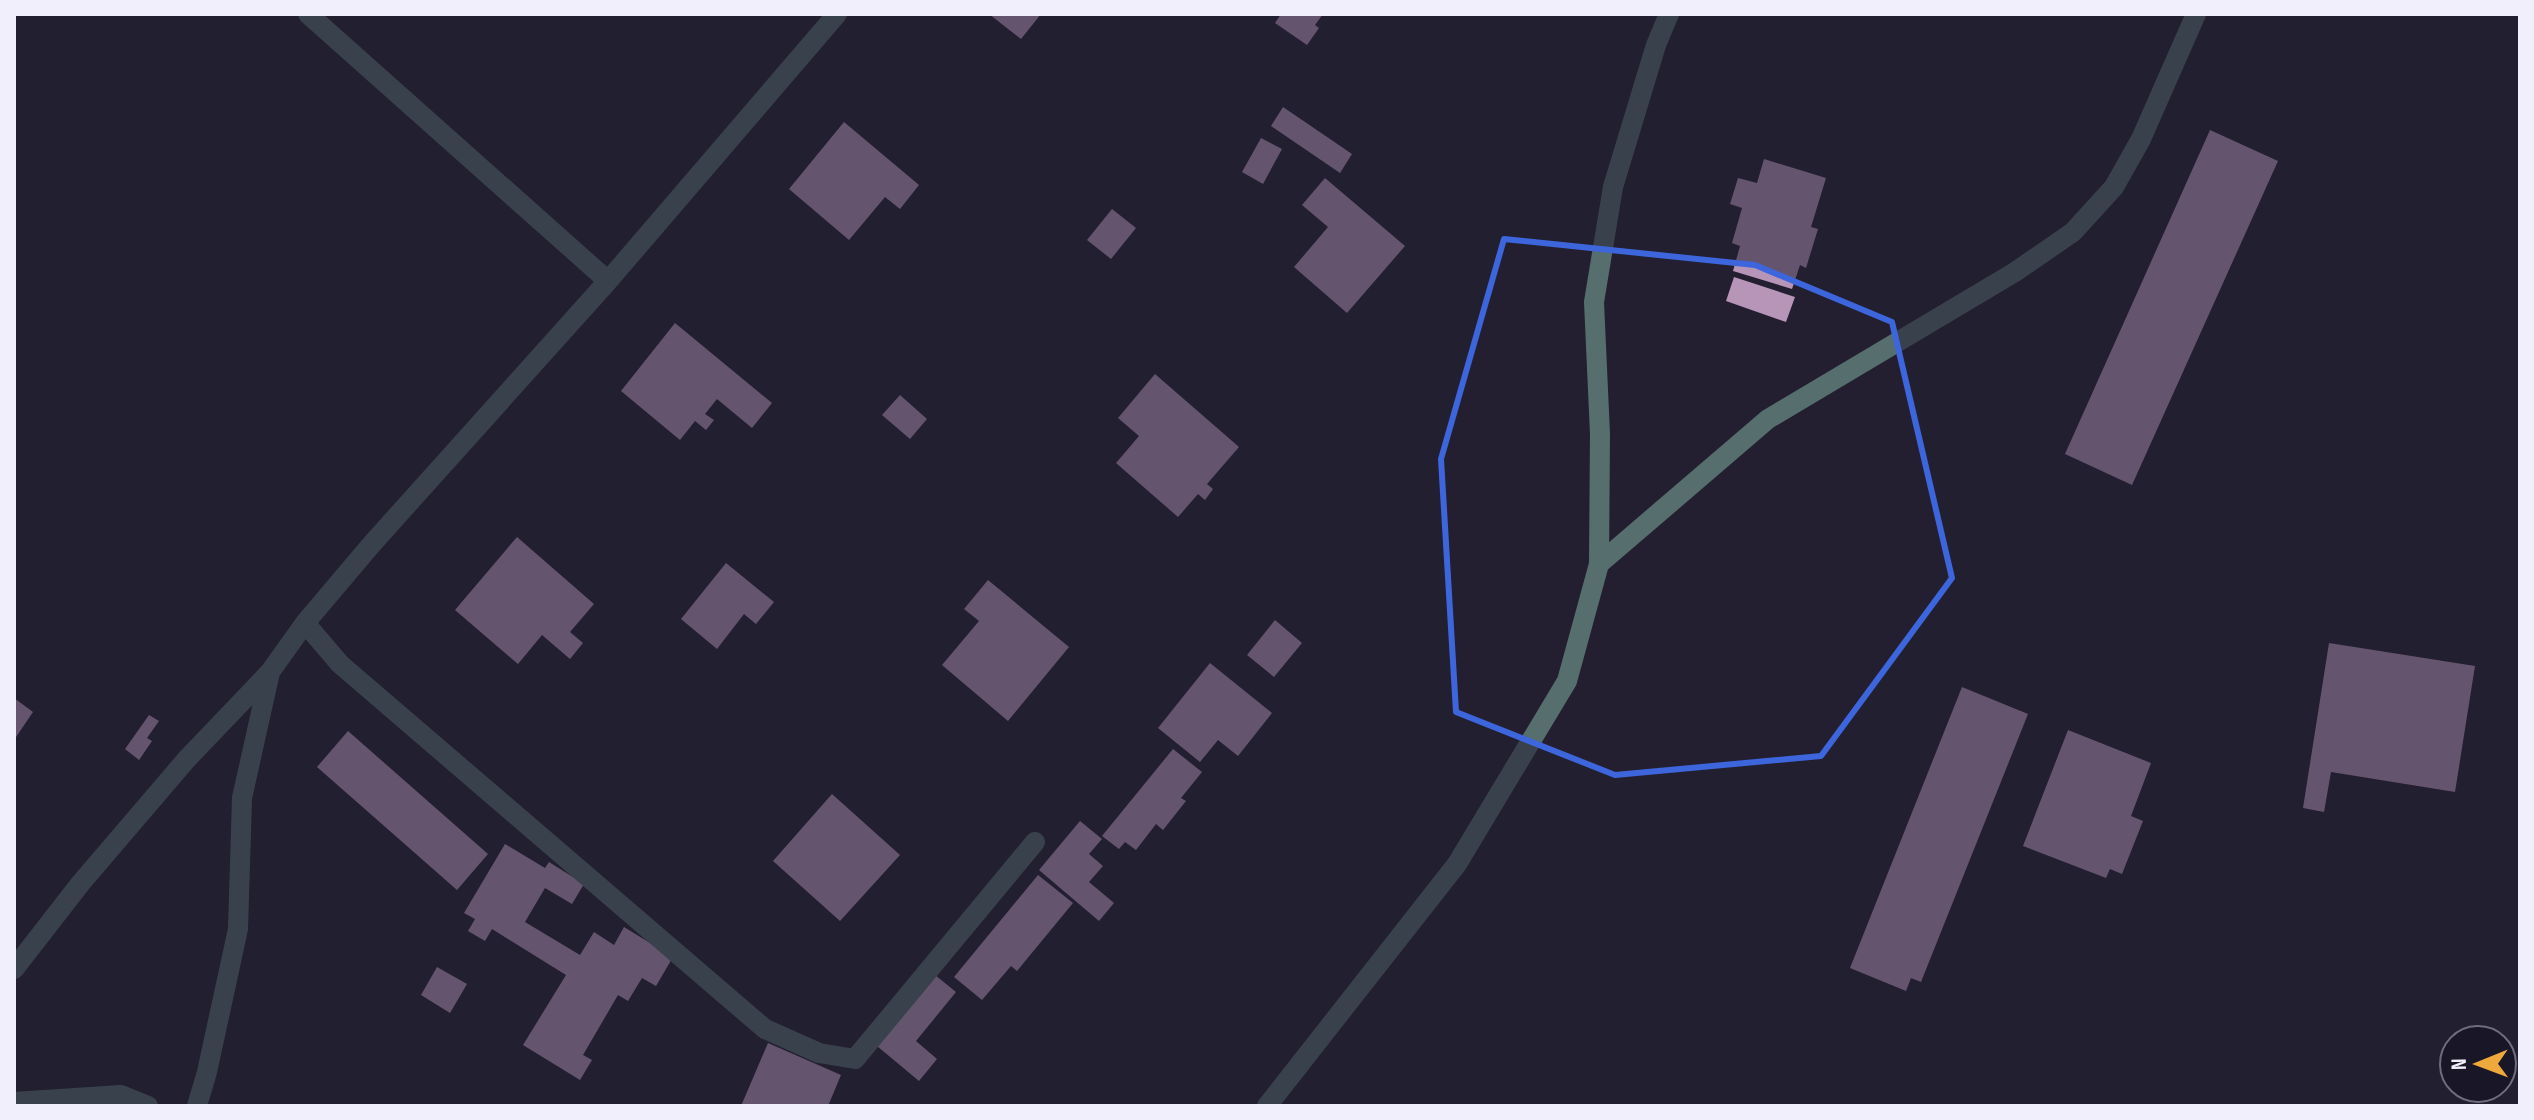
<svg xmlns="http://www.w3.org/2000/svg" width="2534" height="1120" viewBox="0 0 2534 1120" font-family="'Sofia Sans Condensed',sans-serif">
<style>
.building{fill:#b695b8}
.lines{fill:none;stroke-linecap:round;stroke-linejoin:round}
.minor{stroke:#566e6d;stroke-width:20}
.tertiary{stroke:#566e6d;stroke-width:20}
.marked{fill:none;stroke:#3d66dd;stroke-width:6;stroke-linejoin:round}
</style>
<rect width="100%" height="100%" fill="#231f31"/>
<path class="building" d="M989 14H1041L1021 39Z
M1281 14H1323L1315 25 1319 28 1307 45 1275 23Z
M1283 107 1352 154 1340 173 1271 126Z
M844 122 919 185 900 209 885 197 849 240 789 189Z
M2210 130 2278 161 2132 485 2065 454Z
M1261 138 1282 149 1263 184 1242 172Z
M1764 159 1826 178 1811 227 1818 229 1806 268 1800 265 1792 289 1733 271 1740 246 1732 243 1742 208 1730 204 1738 178 1757 183Z
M1325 178 1405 246 1347 313 1294 267 1328 227 1302 205Z
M1112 209 1136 228 1111 259 1087 240Z
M1734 277 1795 297 1786 322 1726 301Z
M675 323 772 403 752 428 717 399 705 414 714 420 706 430 695 421 680 440 621 391Z
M1155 374 1239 447 1207 484 1213 489 1205 500 1198 494 1178 517 1116 463 1139 436 1118 418Z
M900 395 927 419 910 439 882 415Z
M517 537 594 604 570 632 583 643 570 659 542 635 518 664 455 610Z
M726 563 774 602 756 624 744 614 717 649 681 619Z
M988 580 1069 647 1008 721 942 665 979 621 964 609Z
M1275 620 1302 643 1274 677 1247 655Z
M2329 643 2475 666 2455 792 2331 772 2324 812 2303 808Z
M1210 663 1272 713 1238 756 1218 740 1200 762 1158 728Z
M1962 687 2028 714 1921 982 1911 978 1906 991 1850 968Z
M14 698 33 712 14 740Z
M149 715 159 721 147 738 152 741 139 760 125 749Z
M2068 730 2151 763 2131 816 2143 821 2122 874 2110 869 2106 878 2023 846Z
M348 731 488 854 457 890 317 767Z
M1173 749 1202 772 1181 798 1186 801 1163 830 1156 824 1136 850 1125 842 1119 849 1102 836Z
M832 794 900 855 840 921 773 861Z
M1080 821 1102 839 1089 854 1103 866 1089 882 1114 903 1099 921 1039 870Z
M505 844 545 868 549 862 584 884 572 904 545 888 525 922 580 955 594 932 614 945 624 927 673 957 656 986 642 978 628 1001 618 995 583 1055 592 1060 580 1080 523 1045 566 975 492 929 485 941 468 931 475 919 464 913Z
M1038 875 1073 903 1017 971 1011 966 982 1000 954 977Z
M437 967 467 984 450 1013 421 995Z
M935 975 956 992 916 1041 937 1059 919 1081 877 1046Z
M768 1043 841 1075 828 1106H741Z"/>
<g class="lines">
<path class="minor" d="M308 14 608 281
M837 14 608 281 371 545 305 623 340 664 765 1029 819 1053 855 1059 1035 842
M1599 564 1768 419 2015 272 2073 232 2114 187 2141 139 2196 14
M14 969 80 884 186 760 270 672 305 623
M197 1106 207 1072 238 929 242 798 270 672"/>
<path class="tertiary" d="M14 1102 121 1095 148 1106
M1267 1106 1457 864 1567 681 1599 564 1600 434 1594 302 1613 187 1656 45 1669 14"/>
</g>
<path d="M0 0H2534V1120H0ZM1504 239 1755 265 1892 322 1952 578 1821 756 1615 775 1456 712 1441 459Z" fill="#231f31" fill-opacity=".55" fill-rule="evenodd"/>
<path class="marked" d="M1504 239 1755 265 1892 322 1952 578 1821 756 1615 775 1456 712 1441 459Z"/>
<rect width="2534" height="1120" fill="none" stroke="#f1effc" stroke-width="32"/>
<g transform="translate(2478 1064) rotate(269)"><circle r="38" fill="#191627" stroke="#6f6d7c" stroke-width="2"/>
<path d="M0-6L14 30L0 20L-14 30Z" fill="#eea83c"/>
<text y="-12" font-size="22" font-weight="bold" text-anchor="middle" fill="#f1effc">N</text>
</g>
</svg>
